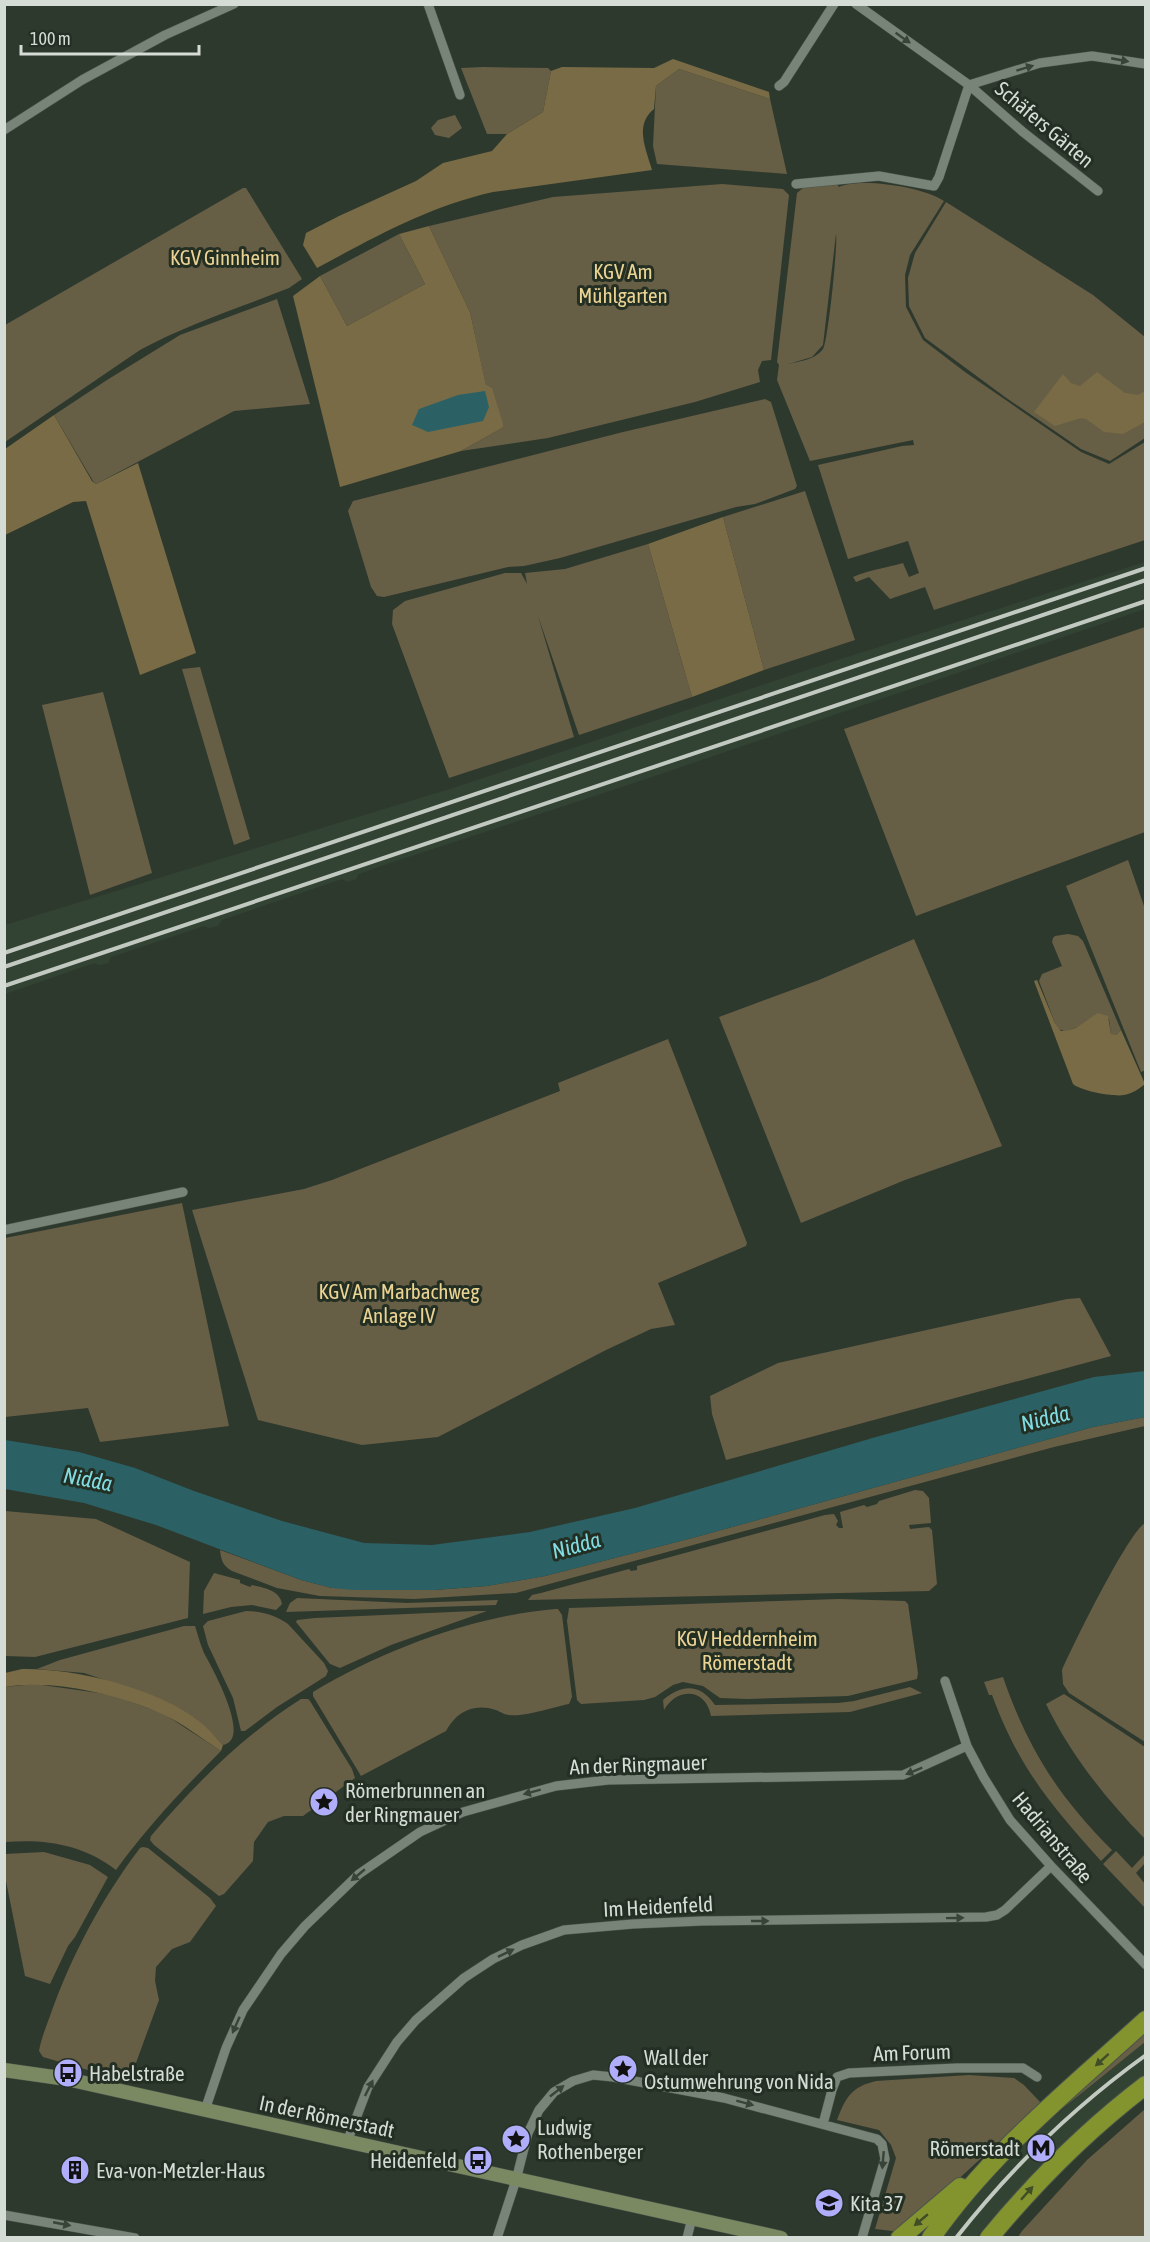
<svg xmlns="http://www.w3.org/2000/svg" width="1150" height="2242" viewBox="0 0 1150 2242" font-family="'Asap Condensed',sans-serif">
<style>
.built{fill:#324333}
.green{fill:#675e46;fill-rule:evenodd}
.forest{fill:#796b45}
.water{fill:#2b6165}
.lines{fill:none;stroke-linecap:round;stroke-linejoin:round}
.street-casing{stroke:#4b554b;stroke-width:10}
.secondary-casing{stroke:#4b554b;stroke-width:15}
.highway-casing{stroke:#4b554b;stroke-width:20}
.street{stroke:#788478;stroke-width:9}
.secondary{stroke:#7b8962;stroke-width:14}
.highway{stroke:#83942f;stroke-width:18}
.rail{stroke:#c1c9c1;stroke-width:4}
.oneway{fill:#394439}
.oneway2{fill:#404d27}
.labels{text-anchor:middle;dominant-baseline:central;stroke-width:6;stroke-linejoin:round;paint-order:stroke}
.street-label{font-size:21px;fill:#d5dcd5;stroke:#242f24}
.park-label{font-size:21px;fill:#ebd493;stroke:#242f24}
.poi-label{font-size:21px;fill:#d5dcd5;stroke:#242f24;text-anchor:start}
.water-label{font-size:22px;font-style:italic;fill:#81dbe2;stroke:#242f24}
</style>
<rect width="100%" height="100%" fill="#2e392e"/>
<path class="built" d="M1145 562V609L631 784 393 862 359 874 356 879 347 882 342 879 222 920 218 926 209 928 204 926 111 957 108 963 99 965 94 963 5 994V925L453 788 816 667Z
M1145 2042V2076L1056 2152 1014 2194 976 2237 940 2238 992 2178 1037 2132 1089 2087Z"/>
<path class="green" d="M483 67 548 68 551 71 543 112 507 134H487L461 68Z
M679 69 770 99 787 174 657 164 653 146 656 86Z
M455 115 462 128 449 138 435 135 431 128 438 120Z
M722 184 783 189 789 195 771 360 762 361 758 370 760 382 695 402 548 438 461 451 504 427 486 386 470 312 429 226 553 197Z
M837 184 839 187C859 177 925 187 944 201L910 255 905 275 906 307 923 340 965 372 1081 452 1109 464 1145 442V540L934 610 925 587 890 599 869 577 856 582 853 577C869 570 886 568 903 563L909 577 919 573 908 541 848 559 818 465 902 446 914 445 913 440 810 461 777 380 779 365 777 362 797 193 804 187ZM836 234C838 244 828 342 823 349 814 361 798 361 785 365L812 357 823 345Z
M243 188H246L302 279 289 288C239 308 188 324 140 350L5 442V325Z
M946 202 1093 295 1145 337V438L1110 461 1081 449 1005 397 925 338 909 306 908 278 915 253Z
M399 234 425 284 347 326 320 276Z
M277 299 310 404 234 411 96 484 93 481 54 415 107 380 180 335Z
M765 399 771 402 797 486 795 489 755 504 736 507 560 558 524 566 508 567 384 597 377 596 371 587 348 511 353 501 623 432Z
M805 491 855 640 764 670 723 517Z
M648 544 692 697 579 735 538 616 574 737 449 778 392 624 393 610 405 601 505 573H521L527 584 525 573 565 569Z
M1145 627V832L916 916 844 729Z
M200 667 250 839 234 845 182 669Z
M103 692 152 873 90 895 42 705Z
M1128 860 1145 909 1146 1070 1141 1072 1066 886Z
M1068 934 1078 936 1083 941 1121 1030 1115 1036 1111 1034 1109 1019 1092 1018 1090 1021 1066 1032 1059 1029 1055 1023 1039 981 1042 974 1062 966 1052 942 1053 938 1055 936Z
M914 939 1002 1146 905 1180 801 1223 719 1017 819 980Z
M668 1039 747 1243 746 1246 658 1283 675 1325 651 1329 606 1350 438 1437 362 1445 258 1420 192 1210 304 1189 332 1180 560 1091 558 1083Z
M182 1203 229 1426 100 1442 88 1408 5 1417V1238Z
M1080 1298 1111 1356 726 1460 712 1414 710 1396 778 1363 1067 1299Z
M1145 1417V1426L1054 1447 516 1593 414 1599 320 1596 277 1588 232 1571C223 1566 221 1560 220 1550L301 1580 332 1588 434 1590 487 1586 545 1576 696 1537 1093 1427Z
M915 1490 923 1491 929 1498 931 1523 909 1525 910 1529 929 1527 932 1530 937 1584 929 1591 528 1600 532 1595 541 1593 629 1569 631 1571 637 1570V1566L825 1515 834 1514 838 1521 836 1525 839 1528H843L840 1512 864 1505 867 1507 877 1504 879 1501Z
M5 1511 96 1519 190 1562 188 1618 35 1657 5 1656Z
M1145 1523H1146L1145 1742 1069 1693 1063 1684 1062 1670C1073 1645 1128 1533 1145 1523Z
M214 1573 240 1580V1583L250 1587 252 1585C264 1588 280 1590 282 1604L276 1610 252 1605 231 1607 203 1614 204 1591Z
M297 1598 407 1603 498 1600 496 1605 286 1612 290 1603Z
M839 1599 905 1601 908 1604 918 1673 917 1679 848 1696 747 1699 720 1698 703 1686 683 1682 673 1685 655 1697 644 1700 581 1704 577 1700 567 1621 569 1608Z
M555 1609H558L562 1615 572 1697 569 1704C554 1707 524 1717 509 1715 505 1715 501 1712 496 1710 474 1703 457 1711 446 1731L361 1776 313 1696V1692C383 1650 473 1616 555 1609Z
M246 1611C261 1611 276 1615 288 1624L324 1663 328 1671 326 1676 277 1707 245 1731H241L233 1698 208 1645 203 1626 208 1621Z
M475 1611H487L391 1645 340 1668 330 1664 296 1622 297 1620 315 1618Z
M184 1626H195C198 1635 200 1644 204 1653 211 1666 253 1740 223 1745L212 1734 158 1698 84 1673 37 1669 60 1660Z
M1003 1677C1028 1749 1058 1796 1112 1850L1101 1861C1050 1804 1019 1768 992 1695H989L984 1682Z
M35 1684 113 1695 164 1714 221 1751C183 1789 147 1827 116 1870 82 1844 46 1839 5 1842V1687Z
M910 1687 922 1693 850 1712 711 1716C706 1688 677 1687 664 1710L663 1700C682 1684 700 1683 715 1705L838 1703 854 1701Z
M1064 1694 1145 1747V1839C1106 1799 1070 1754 1046 1704Z
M301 1699H308L310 1701 352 1769 355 1778 303 1816H284L268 1822 254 1842 253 1861 224 1894 219 1896 154 1845 150 1840 151 1836C195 1784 243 1736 301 1699Z
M143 1847 148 1848 210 1898 216 1906 190 1942 172 1949 156 1967 155 1981 159 2000 129 2082 43 2057 39 2051C41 2039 46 2027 50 2016 71 1956 102 1898 140 1848Z
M1116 1851 1132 1868 1145 1854V1863L1136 1873 1145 1884V1908L1103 1864Z
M44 1852 90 1865 108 1877 75 1937 68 1946 50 1984 25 1976 4 1871 5 1854Z
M1145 2031V2042L1062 2109Z
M969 2075 1014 2078 1024 2085 1041 2103 901 2232 875 2229 896 2158 891 2145 879 2130 837 2120C846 2097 851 2087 876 2081Z
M1145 2109V2237H1018L1022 2231 1087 2160Z"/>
<path class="forest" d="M673 59 769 92 770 99 679 69 656 86 654 109C634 125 646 149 652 170L493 192C427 207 375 237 317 268L303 245 306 233 339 216 416 181 443 163 492 151 507 134 543 112 551 71 562 67 654 68Z
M429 226 470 312 486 385 492 388 504 427 461 451 340 487 293 296 320 276 347 326 425 284 399 234Z
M1097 372 1125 393 1138 395 1145 391V422L1123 434 1104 432 1086 419 1081 418 1055 426 1034 412 1063 374 1071 383 1080 386Z
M54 415 92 481 96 484 138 463 196 653 140 675 86 501 73 502 5 535V449Z
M723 517 764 670 692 697 648 544Z
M1037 980 1055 1023 1061 1031C1076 1032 1087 1019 1098 1013L1108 1016 1111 1034 1116 1035 1121 1030 1145 1084C1139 1089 1133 1093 1124 1095 1114 1097 1081 1091 1073 1084L1034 981Z
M22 1669C74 1668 158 1688 200 1722 208 1728 215 1737 223 1745L221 1751C202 1739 183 1723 162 1714 118 1694 52 1679 5 1687V1673Z"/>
<path class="water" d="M485 391 489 407 483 421 428 432 412 425 419 409 458 395Z
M1145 1371V1417L1093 1427 696 1537 545 1576 487 1586 434 1590H354L332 1588 301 1580 156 1525 84 1503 5 1489V1440L79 1452 135 1468 194 1491 282 1521 364 1543 432 1545 530 1532 635 1508 876 1437 1094 1377Z"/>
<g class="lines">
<g class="street-casing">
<path id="street" d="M428 4 460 95
M856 4 969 85 1023 132 1098 191
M969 85 1040 63 1092 56 1146 64
M779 86 784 82 834 4
M4 130 82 80 165 35 234 4
M796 184 879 176 934 186 939 177 969 85
M4 1230 183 1192
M945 1681 967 1746 984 1778 1010 1820 1051 1866 1146 1965
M205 2110 226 2048 243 2010 281 1954 305 1926 359 1874 420 1832 463 1812 556 1786 608 1780 903 1775 967 1746
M823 2124 832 2090 837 2077 849 2073 957 2068H1023L1037 2077
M347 2142 368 2087 397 2042 416 2020 464 1978 493 1959 522 1945 564 1930 633 1924 702 1921 986 1917 997 1915 1005 1910 1051 1866
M4 2215 135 2238
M497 2238 516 2180 528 2133 539 2110 554 2092 573 2081 593 2075 613 2077 724 2098 877 2139 882 2144 885 2159 862 2238
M687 2238 692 2218"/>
</g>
<g class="secondary-casing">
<path id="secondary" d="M4 2070 67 2079 781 2238"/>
</g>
<g class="highway-casing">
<path id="highway" d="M900 2238 960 2187
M931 2238C990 2153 1070 2089 1146 2020
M989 2238C1036 2181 1087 2130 1146 2085"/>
</g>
<use href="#street" class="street"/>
<use href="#secondary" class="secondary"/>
<use href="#highway" class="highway"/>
<path class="rail" d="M4 953 1146 568
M4 967 1146 580
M4 986 1146 601
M956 2238C1010 2169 1075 2106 1146 2055"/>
</g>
<defs><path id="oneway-solid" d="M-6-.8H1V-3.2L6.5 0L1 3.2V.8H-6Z" transform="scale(1.5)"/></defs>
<g class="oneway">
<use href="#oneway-solid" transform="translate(903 38) rotate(35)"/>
<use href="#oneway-solid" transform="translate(1120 60) rotate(11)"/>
<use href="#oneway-solid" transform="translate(1025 68) rotate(-17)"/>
<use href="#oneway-solid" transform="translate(914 1771) rotate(158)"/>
<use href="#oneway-solid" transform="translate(532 1792) rotate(165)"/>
<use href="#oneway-solid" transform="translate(358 1875) rotate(140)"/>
<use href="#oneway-solid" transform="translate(955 1918) rotate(-1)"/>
<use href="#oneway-solid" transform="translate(760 1921)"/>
<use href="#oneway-solid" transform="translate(506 1953) rotate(-26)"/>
<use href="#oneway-solid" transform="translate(236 2025) rotate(114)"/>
<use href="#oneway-solid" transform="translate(369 2088) rotate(-63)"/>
<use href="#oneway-solid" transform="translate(557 2091) rotate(-38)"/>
<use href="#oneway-solid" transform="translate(745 2103) rotate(15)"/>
<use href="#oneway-solid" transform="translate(883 2160) rotate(95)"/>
<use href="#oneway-solid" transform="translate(62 2224) rotate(11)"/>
</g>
<g class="oneway2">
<use href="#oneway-solid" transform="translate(1102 2060) rotate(138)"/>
<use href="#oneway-solid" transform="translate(1027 2193) rotate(-48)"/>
<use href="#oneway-solid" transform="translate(921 2220) rotate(140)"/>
</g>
<defs>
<g id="sight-disc" transform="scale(1.5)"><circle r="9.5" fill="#b0aefa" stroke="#242f24"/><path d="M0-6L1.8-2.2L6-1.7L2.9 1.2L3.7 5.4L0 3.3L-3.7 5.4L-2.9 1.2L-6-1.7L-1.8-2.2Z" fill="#111"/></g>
<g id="bus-disc" transform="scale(1.5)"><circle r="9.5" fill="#b0aefa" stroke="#242f24"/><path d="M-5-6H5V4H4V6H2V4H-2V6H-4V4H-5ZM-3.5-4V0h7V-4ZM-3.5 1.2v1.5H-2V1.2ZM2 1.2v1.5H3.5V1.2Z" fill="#111"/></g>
<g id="metro-disc" transform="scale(1.5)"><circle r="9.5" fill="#b0aefa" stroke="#242f24"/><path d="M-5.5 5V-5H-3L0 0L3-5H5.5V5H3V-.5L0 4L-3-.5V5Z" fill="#111"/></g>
<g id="building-disc" transform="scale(1.5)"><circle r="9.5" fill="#b0aefa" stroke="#242f24"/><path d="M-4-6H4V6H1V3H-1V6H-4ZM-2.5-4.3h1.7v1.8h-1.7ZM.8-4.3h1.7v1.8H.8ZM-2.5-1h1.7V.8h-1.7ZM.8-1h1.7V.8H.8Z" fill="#111"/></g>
<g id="school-disc" transform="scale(1.5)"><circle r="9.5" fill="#b0aefa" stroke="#242f24"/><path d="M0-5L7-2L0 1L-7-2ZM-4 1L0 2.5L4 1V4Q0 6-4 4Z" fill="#111"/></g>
</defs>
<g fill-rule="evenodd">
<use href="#sight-disc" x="324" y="1802"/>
<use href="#sight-disc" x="623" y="2069"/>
<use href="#bus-disc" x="68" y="2073"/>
<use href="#sight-disc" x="516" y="2139"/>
<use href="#metro-disc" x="1041" y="2148"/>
<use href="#bus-disc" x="478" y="2160"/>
<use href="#building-disc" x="75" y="2170"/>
<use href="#school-disc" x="829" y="2203"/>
</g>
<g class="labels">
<g class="street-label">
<text transform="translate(1045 124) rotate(40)">Schäfers Gärten</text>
<text transform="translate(638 1764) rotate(-2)">An der Ringmauer</text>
<text transform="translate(1053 1837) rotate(50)">Hadrianstraße</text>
<text transform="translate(658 1906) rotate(-3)">Im Heidenfeld</text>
<text transform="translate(912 2052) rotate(-2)">Am Forum</text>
<text transform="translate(327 2116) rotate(12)">In der Römerstadt</text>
</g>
<g class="park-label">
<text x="225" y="257">KGV Ginnheim</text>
<text x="623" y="271">KGV Am<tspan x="623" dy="24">Mühlgarten</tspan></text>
<text x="399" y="1291">KGV Am Marbachweg<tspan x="399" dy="24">Anlage IV</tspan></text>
<text x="747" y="1638">KGV Heddernheim<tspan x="747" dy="24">Römerstadt</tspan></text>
</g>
<g class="poi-label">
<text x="345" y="1790">Römerbrunnen an<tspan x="345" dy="24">der Ringmauer</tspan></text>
<text x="644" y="2057">Wall der<tspan x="644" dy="24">Ostumwehrung von Nida</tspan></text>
<text x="89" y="2073">Habelstraße</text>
<text x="537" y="2127">Ludwig<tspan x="537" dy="24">Rothenberger</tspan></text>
<text x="1020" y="2148" text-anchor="end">Römerstadt</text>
<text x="457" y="2160" text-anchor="end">Heidenfeld</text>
<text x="96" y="2170">Eva-von-Metzler-Haus</text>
<text x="850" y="2203">Kita 37</text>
</g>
<g class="water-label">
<text transform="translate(1045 1418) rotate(-14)">Nidda</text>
<text transform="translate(88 1479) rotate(11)">Nidda</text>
<text transform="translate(576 1545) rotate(-15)">Nidda</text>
</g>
</g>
<rect width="1150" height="2242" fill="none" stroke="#d5dcd5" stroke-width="12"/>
<path d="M21 45v9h178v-9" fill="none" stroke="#d5dcd5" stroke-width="3"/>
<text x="30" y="45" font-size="18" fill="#d5dcd5" stroke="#242f24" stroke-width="4.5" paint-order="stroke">100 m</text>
</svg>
